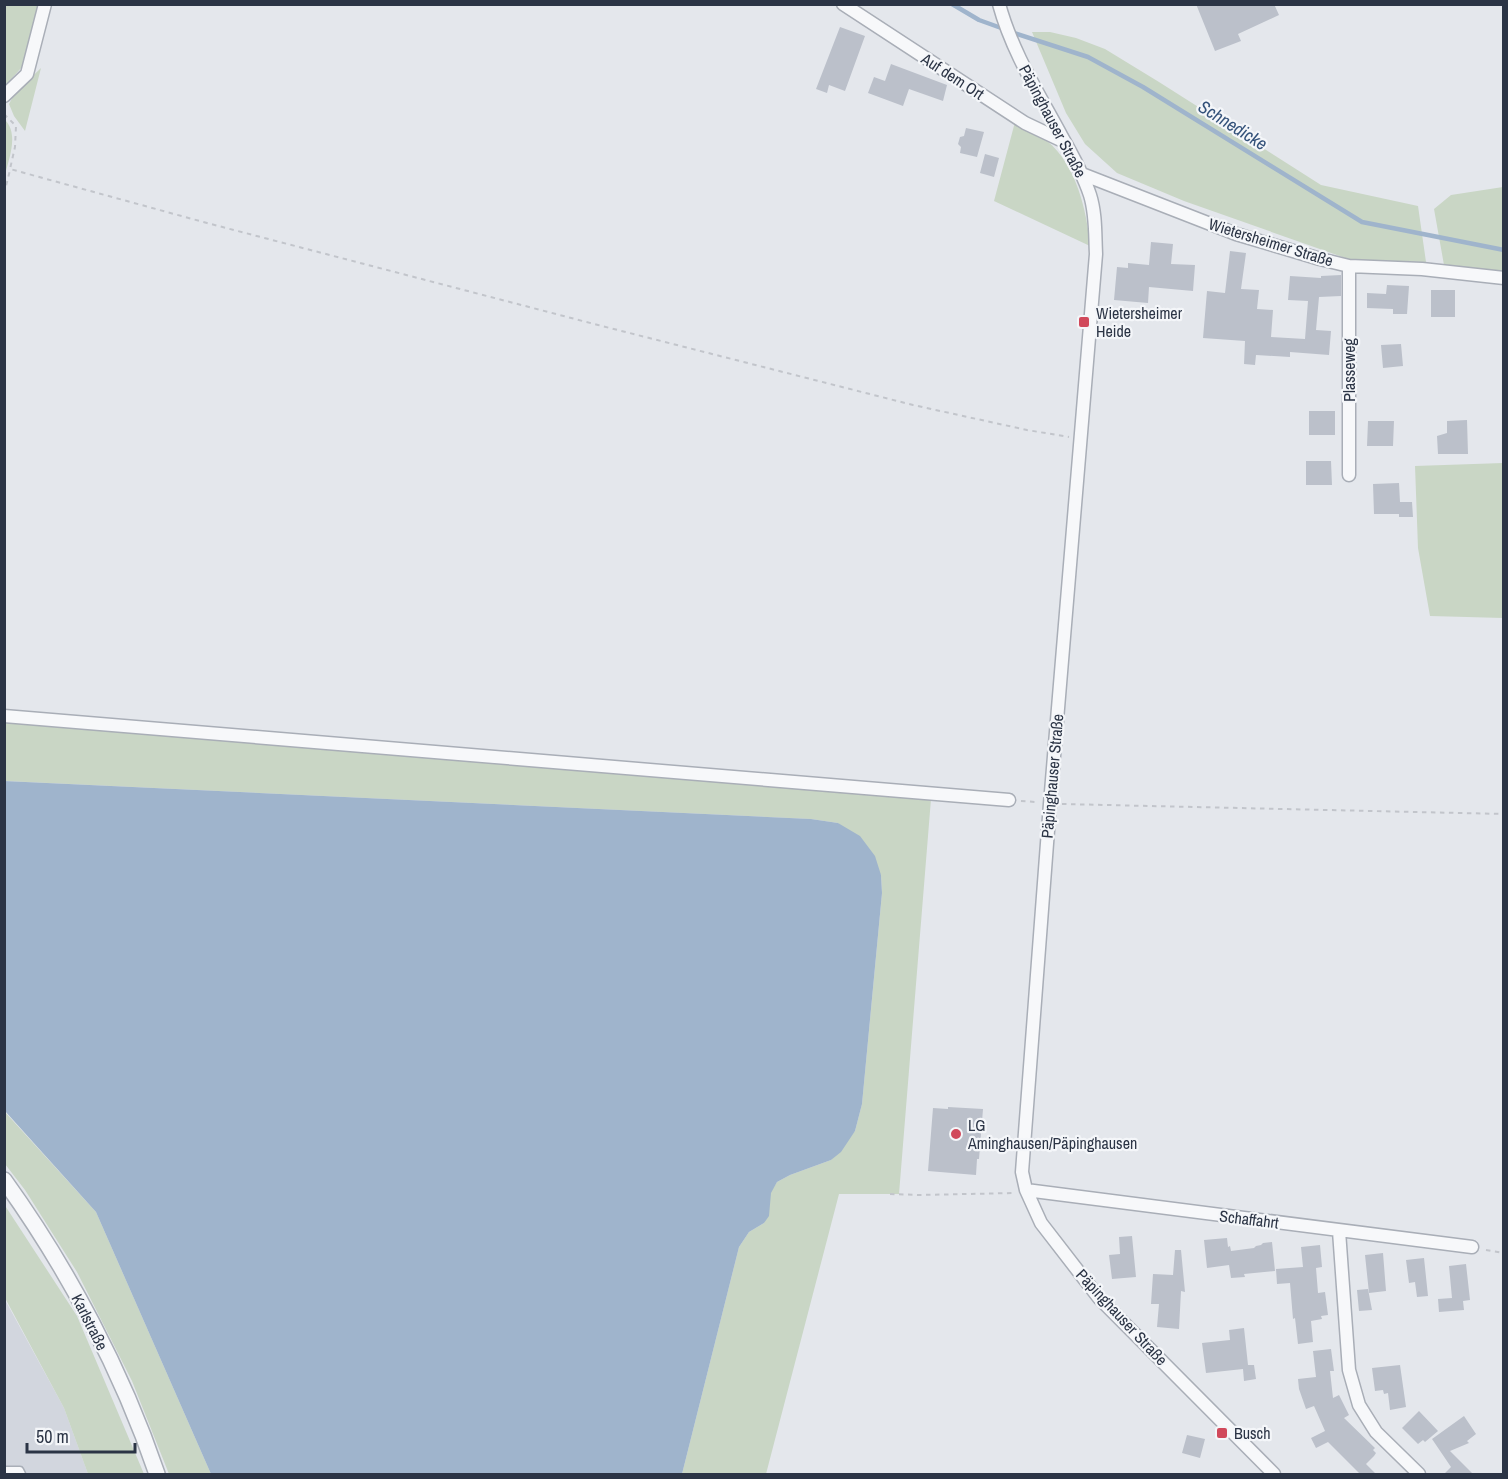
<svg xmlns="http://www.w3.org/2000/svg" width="1508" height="1479" viewBox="0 0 1508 1479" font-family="'Archivo Narrow',sans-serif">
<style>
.built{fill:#d2d6de}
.green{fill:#c9d6c5}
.water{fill:#9fb4cc}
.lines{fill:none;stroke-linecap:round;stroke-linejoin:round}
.stream{stroke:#9fb4cc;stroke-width:4.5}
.building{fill:#bbc0ca}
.service-casing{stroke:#a9aeb7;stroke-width:9}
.minor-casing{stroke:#a9aeb7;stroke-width:15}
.tertiary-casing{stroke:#a9aeb7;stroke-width:18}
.path{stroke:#c2c5cb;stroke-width:2;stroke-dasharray:4.5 4.5;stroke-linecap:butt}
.service{stroke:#f7f8fa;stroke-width:6}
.minor{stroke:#f7f8fa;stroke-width:12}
.tertiary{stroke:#f7f8fa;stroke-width:15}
.poi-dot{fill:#d1495b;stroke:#f4f6f9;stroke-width:2}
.labels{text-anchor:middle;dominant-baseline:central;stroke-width:4.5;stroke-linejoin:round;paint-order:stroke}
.street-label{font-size:16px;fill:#2b3445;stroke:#f4f6f9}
.poi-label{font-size:16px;fill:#2b3445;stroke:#f4f6f9;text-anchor:start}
.water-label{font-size:18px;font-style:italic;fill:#34527a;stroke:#f4f6f9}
</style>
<rect width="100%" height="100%" fill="#e4e7ec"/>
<path class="built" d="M4 1298 64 1408 88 1474H5Z"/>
<path class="green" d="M5 4 38 5 22 67 5 86Z
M1032 32H1050L1076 38 1105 49 1159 82 1321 185 1418 206 1426 262 1351 260 1184 201 1117 173 1085 144 1066 113Z
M41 68 25 131 14 116 9 104 15 93Z
M5 120C19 134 9 158 5 175Z
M1015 122C1025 128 1037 134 1047 141 1076 164 1087 211 1090 246L994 201Z
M1503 187V273L1444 265 1434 209 1451 195Z
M1503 463V618L1430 616 1418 548 1415 466Z
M5 722 931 799 899 1194H839L766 1474H682L739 1247 749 1232 764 1223 770 1203V1193L777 1182 790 1175 831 1160 855 1131 862 1104 882 893 881 875 838 823 811 819 5 781Z
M4 1111 96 1212 211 1474H169L132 1381 77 1272 25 1190 5 1164Z
M4 1204 77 1316 144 1474H88L64 1408 5 1298Z"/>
<path class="water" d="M4 781 811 819 838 823 860 836 875 856 881 875 882 893 862 1104 855 1131 841 1152 831 1160 790 1175 777 1182 771 1193 769 1216 764 1223 749 1232 739 1247 682 1474H211L96 1212 5 1111Z"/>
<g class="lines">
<path class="stream" d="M952 4 979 20 1004 29
M1011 32 1088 57 1143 87 1362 222 1504 250"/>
</g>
<path class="building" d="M1196 4H1274L1279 15 1238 34 1241 41 1215 51Z
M840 27 865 36 845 91 829 85 827 93 816 89Z
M891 64 947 85 943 101 909 89 903 106 868 93 874 77 885 81Z
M966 128 984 132 977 157 960 153 961 147 958 144 960 137 964 136Z
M985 154 999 158 994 177 980 173Z
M1151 242 1173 244 1171 264 1195 265 1193 291 1149 287 1148 303 1114 300 1117 267 1128 268V263L1149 265Z
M1230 251 1246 253 1241 289 1259 290 1257 309 1273 310 1271 337 1305 339 1308 301 1288 300 1290 276 1321 278V276L1341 275V296L1319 297 1316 330 1331 331 1329 355 1290 352V357L1256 355 1255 365 1244 364 1245 341 1203 338 1207 291 1225 293Z
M1387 285 1409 286 1407 314H1393V309L1367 308V293L1386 294Z
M1431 290H1455V317H1431Z
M1401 344 1403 366 1383 368 1381 345Z
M1309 411H1335V435H1309Z
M1467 420 1468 454H1438L1437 436 1447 433V421Z
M1368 421H1394L1393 446H1367Z
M1306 461H1331L1332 485H1306Z
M1399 483 1400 502H1412L1413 517H1399V514H1374L1373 484Z
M948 1107 983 1109 979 1159H977L976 1175 928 1171 933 1108 948 1109Z
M1132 1236 1136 1277 1112 1279 1109 1255 1120 1254 1119 1237Z
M1227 1238 1228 1247 1230 1246 1231 1251 1254 1248 1256 1246 1261 1245 1263 1243 1272 1242 1275 1271 1244 1274 1245 1277 1231 1278 1229 1265 1207 1268 1204 1240Z
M1320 1245 1322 1267 1316 1268 1318 1293 1325 1292 1328 1315 1321 1316 1322 1319 1311 1321 1313 1342 1298 1344 1295 1318 1293 1319 1290 1283 1277 1284 1276 1269 1303 1267 1301 1247Z
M1175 1250H1181L1185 1292 1181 1291 1179 1329 1157 1327 1159 1304H1151L1153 1274 1173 1275Z
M1383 1253 1386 1291 1369 1293 1365 1255Z
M1424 1258 1428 1296 1417 1297 1415 1282 1409 1283 1406 1260Z
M1466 1264 1470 1300 1463 1301 1464 1310 1439 1312 1438 1299 1452 1298 1449 1266Z
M1368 1289 1372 1310 1359 1311 1357 1290Z
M1244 1328 1248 1365H1254L1256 1379 1244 1381 1243 1369 1206 1373 1202 1343 1230 1340 1229 1330Z
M1331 1349 1334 1371H1330L1333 1398 1339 1395 1349 1415 1344 1418 1375 1448 1373 1450 1376 1453 1374 1456 1366 1464 1376 1474H1360L1328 1442 1316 1448 1311 1438 1325 1431 1314 1406 1306 1409 1299 1389 1298 1379 1316 1377 1313 1351Z
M1400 1365 1406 1407 1390 1410 1388 1393 1384 1394 1383 1390 1375 1391 1372 1368Z
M1419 1411 1438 1431 1425 1442 1423 1440 1418 1444 1402 1428Z
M1464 1416 1476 1434 1467 1441 1469 1443 1450 1451 1473 1474H1444L1451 1467 1432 1439Z
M1187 1435 1205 1439 1200 1458 1182 1453Z"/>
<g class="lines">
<g class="service-casing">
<path id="service" d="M4 1470H20L22 1474"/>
</g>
<g class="minor-casing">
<path id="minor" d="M843 4 1025 123 1065 142
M999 4C1012 52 1039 94 1062 137 1073 156 1083 174 1090 195 1096 214 1095 234 1096 254L1050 804 1022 1172 1026 1190 1041 1223 1099 1298 1274 1474
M4 96 27 74 45 4
M1082 174 1236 234 1320 259 1349 266 1422 269 1504 278
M1349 266V475
M4 716 1009 800
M1026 1190 1472 1247
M1339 1231 1349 1370 1359 1405 1376 1432 1419 1474"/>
</g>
<g class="tertiary-casing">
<path id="tertiary" d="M4 1180C68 1269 122 1371 157 1474"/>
</g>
<path class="path" d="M4 114 16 126 15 147 10 169 207 223 598 325 913 405 1027 430 1069 437
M4 194 10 170
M1021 801 1036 802
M1062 804 1504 814
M890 1194 919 1195 1015 1193
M1486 1250 1504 1253"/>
<use href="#service" class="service"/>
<use href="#minor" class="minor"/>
<use href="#tertiary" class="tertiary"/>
</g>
<g class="poi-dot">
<rect x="1078" y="316" width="12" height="12" rx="3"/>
<circle cx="956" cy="1134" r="6"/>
<rect x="1216" y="1427" width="12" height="12" rx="3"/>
</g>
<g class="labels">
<g class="street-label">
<text transform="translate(953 76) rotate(33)">Auf dem Ort</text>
<text transform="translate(1053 121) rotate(62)">Päpinghauser Straße</text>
<text transform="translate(1271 242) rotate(17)">Wietersheimer Straße</text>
<text transform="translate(1349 370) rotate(-90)">Plasseweg</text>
<text transform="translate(1052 776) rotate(-85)">Päpinghauser Straße</text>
<text transform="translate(1249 1219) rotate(7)">Schaffahrt</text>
<text transform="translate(1122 1317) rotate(47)">Päpinghauser Straße</text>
<text transform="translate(90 1322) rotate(63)">Karlstraße</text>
</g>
<g class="poi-label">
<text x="1096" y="313">Wietersheimer<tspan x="1096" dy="18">Heide</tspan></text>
<text x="968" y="1125">LG<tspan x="968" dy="18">Aminghausen/Päpinghausen</tspan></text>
<text x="1234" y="1433">Busch</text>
</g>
<g class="water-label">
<text transform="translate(1233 125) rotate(32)">Schnedicke</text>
</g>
</g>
<rect width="1508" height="1479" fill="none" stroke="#2b3445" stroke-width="12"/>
<path d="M27 1443v9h108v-9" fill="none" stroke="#2b3445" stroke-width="3"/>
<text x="36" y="1443" font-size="18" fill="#2b3445" stroke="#f4f6f9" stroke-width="4.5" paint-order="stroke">50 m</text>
</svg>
